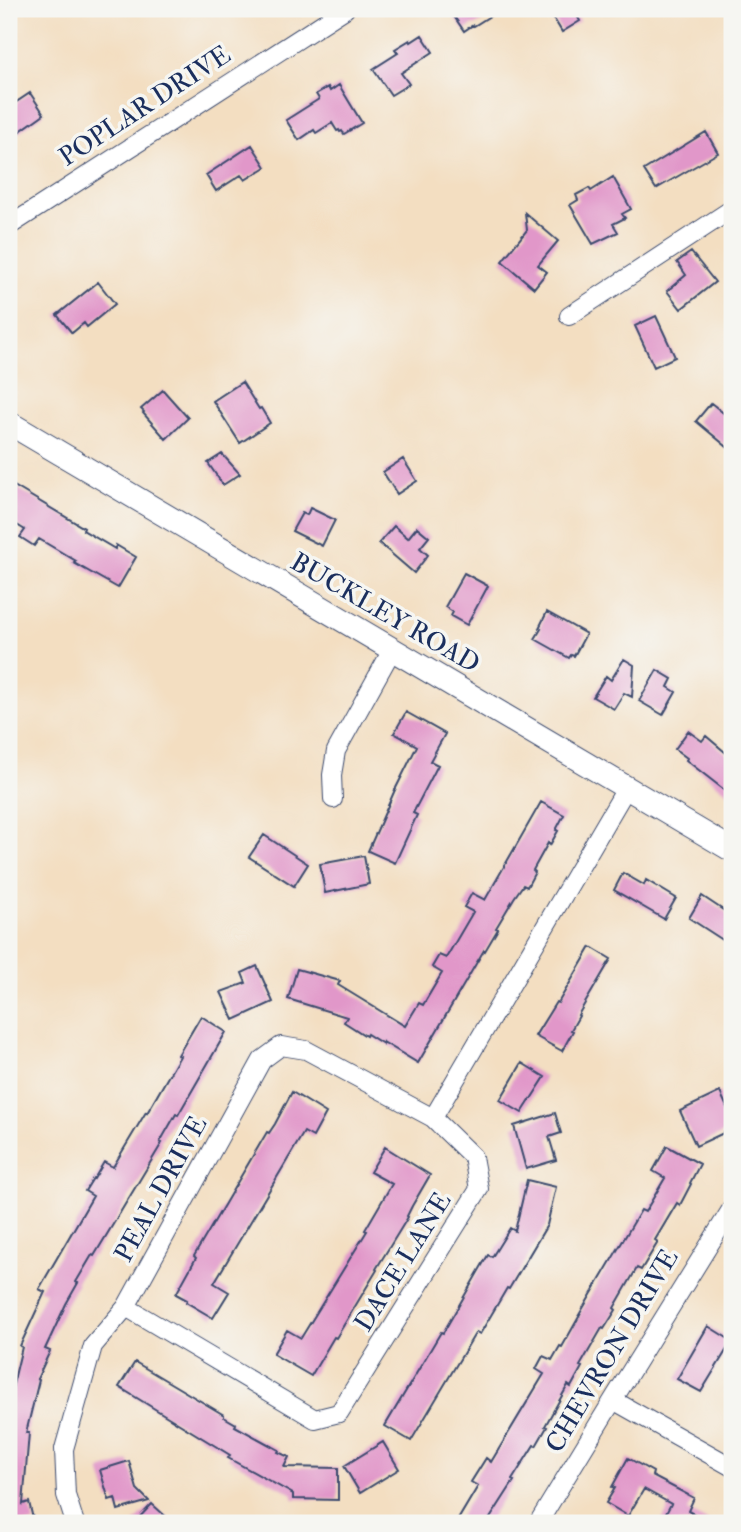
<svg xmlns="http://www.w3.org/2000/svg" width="741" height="1532" viewBox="0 0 741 1532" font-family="'IM FELL Double Pica',serif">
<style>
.building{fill:#e197c9}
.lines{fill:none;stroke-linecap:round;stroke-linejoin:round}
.minor-casing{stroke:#3b496d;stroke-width:20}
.tertiary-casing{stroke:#3b496d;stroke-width:25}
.minor{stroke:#fff;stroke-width:18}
.tertiary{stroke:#fff;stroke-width:23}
.labels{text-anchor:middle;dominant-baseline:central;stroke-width:7;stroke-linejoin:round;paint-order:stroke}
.street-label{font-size:26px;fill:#1b2f5e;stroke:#f6f6f2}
</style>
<rect width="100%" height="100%" fill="#f6f6f2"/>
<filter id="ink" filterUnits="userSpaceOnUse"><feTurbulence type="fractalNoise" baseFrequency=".0143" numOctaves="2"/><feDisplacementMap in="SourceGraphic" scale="14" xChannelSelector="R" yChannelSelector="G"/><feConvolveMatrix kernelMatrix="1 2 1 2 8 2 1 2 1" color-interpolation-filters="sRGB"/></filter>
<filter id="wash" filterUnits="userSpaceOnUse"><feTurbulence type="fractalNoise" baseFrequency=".00686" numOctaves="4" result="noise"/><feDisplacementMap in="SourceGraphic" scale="28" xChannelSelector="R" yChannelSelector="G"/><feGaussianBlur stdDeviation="1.57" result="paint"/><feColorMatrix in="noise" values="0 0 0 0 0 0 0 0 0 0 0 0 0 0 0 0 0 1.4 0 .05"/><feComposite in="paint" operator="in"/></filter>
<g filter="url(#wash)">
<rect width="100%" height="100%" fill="#f3dec1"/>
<g id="blocks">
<path class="building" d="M449 9H501L474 26 473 25 464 31Z
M548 9H573L580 21 562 32Z
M422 35 433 52 401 73 409 84 391 95 373 69 398 53 395 49 410 40 411 42Z
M339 85 362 123 344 134 342 131 340 132 339 130 337 131 332 123 316 133 314 130 299 140 286 120 319 99 316 94 328 87 330 91Z
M30 93 44 114 9 139V107Z
M706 132 718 153 656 189 644 170Z
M252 145 266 167 245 180 241 175 216 191 206 175Z
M613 177 631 209 622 214 625 218 613 224 618 232 593 244 570 205 578 200 576 195 589 188 591 191Z
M525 213 558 241 538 265 547 272 534 288 502 261 527 230Z
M691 252 715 282 681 309 667 291 686 275 677 262Z
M98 282 115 304 87 327 84 323 72 333 57 315Z
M656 316 675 357 654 367 635 326Z
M242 382 259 409 261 408 270 423 240 443 213 401Z
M163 390 188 418 166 439 143 413 144 412 141 409Z
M711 403 732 420V451L696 421Z
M222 454 240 474 223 485 208 463Z
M403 459 417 481 397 494 383 472Z
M9 483 84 528 83 530 115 549 116 545 136 557 118 588 74 563 76 561 39 539 34 546 20 537 25 530 9 520Z
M310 508 335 520 322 546 292 531 302 513 307 515Z
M394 526 408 538 417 527 429 537 420 548 428 555 414 573 379 543Z
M464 573 488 586 467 625 451 616 453 612 445 607Z
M547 612 586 634 574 656 571 655 569 658 535 639 541 629 539 628Z
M624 659 634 665 632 697 624 693 614 709 593 697 606 676 611 680Z
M657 670 672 679 668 687 676 692 663 715 639 701Z
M406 712 445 734 430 761 438 765 413 813 417 815 395 863 368 851 394 792 417 746 394 733Z
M688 731 702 741 706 736 732 758V796L686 760 687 758 675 749Z
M541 802 564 815 556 830 558 831 550 845 548 843 533 870 535 872 527 887 523 885 514 898 496 928 498 929 485 951 484 950 418 1063 383 1042V1044L367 1034 366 1036 344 1022 347 1017 288 999 297 969 340 981 338 985 405 1026 419 1003 423 1005 442 973 432 967 439 955 446 958 473 912 464 907 472 893 485 900Z
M264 835 308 864 294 886 249 857Z
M364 856 369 884 325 893 320 864Z
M623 873 644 885 646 880 676 898 664 919 614 890Z
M702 896 732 916V946L689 918Z
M591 947 611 959 578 1015 579 1016 571 1030 573 1031 562 1051 535 1036 556 1002 558 1003Z
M257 966 273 1002 234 1020 221 992 246 983 242 973Z
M201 1016 226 1032 178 1115 176 1114 160 1142 162 1143 103 1241 94 1256 92 1255 76 1282 78 1283 66 1304 45 1349 50 1351 37 1379 39 1380 26 1433H29L23 1504 29 1502 34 1523H9V1401L22 1347 20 1346 45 1292 39 1289 93 1196 85 1191 93 1178 94 1179 104 1162 113 1167 146 1112 147 1113 180 1056 178 1055Z
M522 1063 545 1077 522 1113 500 1100Z
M292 1092 326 1113 313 1137 304 1132 214 1283 229 1292 213 1318 186 1302 187 1300 176 1294 196 1258 194 1256 267 1132 269 1133 275 1124Z
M720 1092 732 1118V1129L696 1146 680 1111Z
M555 1113 561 1133 549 1137 556 1160 526 1169 514 1126Z
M667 1146 700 1164 690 1183 691 1184 680 1205 677 1203 655 1240 658 1242 641 1270 637 1268 614 1308 616 1310 604 1329 602 1328 580 1366 582 1367 571 1387 568 1385 545 1426 547 1427 536 1446 534 1445 512 1480 514 1481 487 1523H456L478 1486 471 1482 486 1458 491 1462 544 1374 536 1369 543 1356 552 1360 560 1346 562 1347 580 1315H579L641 1210 645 1212 665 1178 653 1171Z
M385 1147 430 1175 412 1206 407 1216 408 1217 376 1269 377 1270 336 1338 334 1337 311 1376 273 1354 287 1330 301 1338 367 1231 365 1230 392 1184 370 1172Z
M527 1180 556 1187 547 1225 509 1289 507 1288 480 1334 476 1332 411 1441 385 1426 441 1332 443 1333 488 1255 492 1257 510 1228 515 1231Z
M708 1326 732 1341 701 1392 677 1379Z
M135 1362 224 1415V1417L236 1424 235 1426 279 1450 278 1452 289 1457 284 1467 338 1468V1500L293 1499V1494L228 1458 230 1455 119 1387Z
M383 1442 399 1469 360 1493 344 1466Z
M628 1458 653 1472 652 1476 694 1498 688 1511 711 1523H661L671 1504 644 1489 628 1516 606 1503 615 1488 612 1487Z
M129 1461 137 1489 149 1501 118 1510 115 1498 109 1500 100 1470Z
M152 1504 173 1523H134Z"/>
</g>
</g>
<g filter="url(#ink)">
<use href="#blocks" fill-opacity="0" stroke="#3b496d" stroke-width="2"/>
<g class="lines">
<g class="minor-casing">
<path id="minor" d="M9 226 345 9
M569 316 732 209
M333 799 332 775 336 751 392 650
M433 1118 627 787
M613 1400 732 1467
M75 1523 66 1495 64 1449 93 1346 126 1307 262 1060 281 1046 306 1050 433 1118 473 1157 479 1189 339 1413 315 1419 126 1307
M538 1523 613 1400 732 1208"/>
</g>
<g class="tertiary-casing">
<path id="tertiary" d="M9 423 732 850"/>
</g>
<use href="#minor" class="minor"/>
<use href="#tertiary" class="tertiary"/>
</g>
</g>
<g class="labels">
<g class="street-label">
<text transform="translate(145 106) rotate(-33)">POPLAR DRIVE</text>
<text transform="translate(385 613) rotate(30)">BUCKLEY ROAD</text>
<text transform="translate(161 1189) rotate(-61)">PEAL DRIVE</text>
<text transform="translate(403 1262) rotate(-58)">DACE LANE</text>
<text transform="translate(612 1351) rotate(-59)">CHEVRON DRIVE</text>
</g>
</g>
<rect width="741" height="1532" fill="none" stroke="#f6f6f2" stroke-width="35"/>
</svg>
